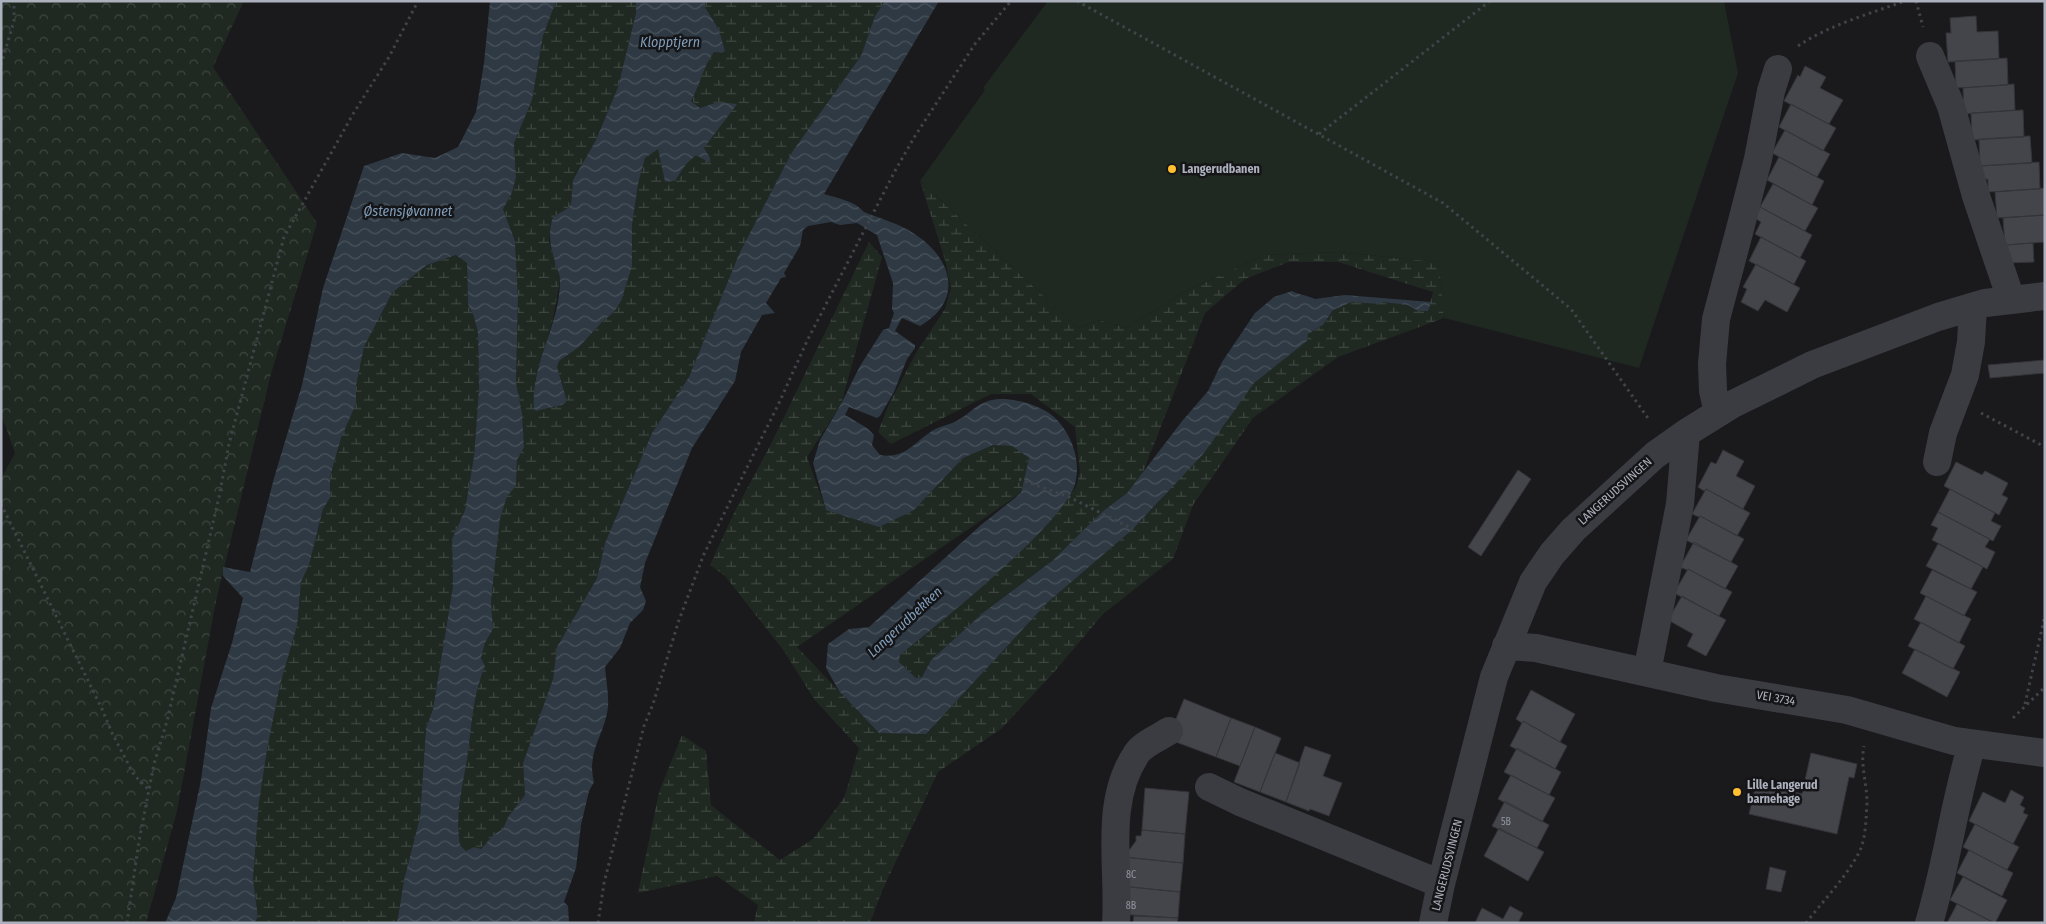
<svg xmlns="http://www.w3.org/2000/svg" width="2046" height="924" viewBox="0 0 2046 924" font-family="'Fira Sans Condensed',sans-serif">
<style>
.forest{fill:url(#forest-crowns)}
.wetland{fill:url(#wetland-marsh)}
.park{fill:#1f2921}
.water{fill:url(#water-waves)}
.building{fill:#44454a;stroke:#343439}
.lines{fill:none;stroke-linecap:round;stroke-linejoin:round}
.path{stroke:#414349;stroke-width:3;stroke-dasharray:2.5 4;stroke-linecap:butt}
.minor{stroke:#3b3c42;stroke-width:28}
.poi-dot{fill:#ffbf30;stroke:#151518;stroke-width:2}
.labels{text-anchor:middle;dominant-baseline:central;stroke-width:5;stroke-linejoin:round;paint-order:stroke}
.number-label{font-size:10px;fill:#9296a0}
.poi-label{font-size:12px;font-weight:bold;fill:#acb1bd;stroke:#151518;text-anchor:start}
.street-label{font-size:12px;fill:#acb1bd;stroke:#151518}
.water-label{font-size:14px;font-style:italic;fill:#819eba;stroke:#151518}
</style>
<defs>
<pattern id="forest-crowns" width="20" height="18" patternUnits="userSpaceOnUse" patternTransform="scale(1.25)"><rect width="20" height="18" fill="#1f2921"/><path d="M2 6a3 3 0 1 1 6 0M12 15a3 3 0 1 1 6 0" fill="none" stroke="#3d463f"/></pattern>
<pattern id="wetland-marsh" width="20" height="14" patternUnits="userSpaceOnUse" patternTransform="scale(1.25)"><rect width="20" height="14" fill="#1f2921"/><path d="M1 5h8M5 5V1M11 12h8M15 12V8" fill="none" stroke="#3d463f"/></pattern>
<pattern id="water-waves" width="16" height="10" patternUnits="userSpaceOnUse" patternTransform="scale(1.25)"><rect width="16" height="10" fill="#2e3943"/><path d="M0 5q4-4 8 0t8 0" fill="none" stroke="#4a535c"/></pattern>
</defs>
<rect width="100%" height="100%" fill="#1a1a1d"/>
<path class="forest" d="M1 1H244L213 67 317 223 271 374 216 601 177 811 146 923H1V479L15 453 1 414Z"/>
<path class="wetland" d="M556 1H636V13L618 87 596 140 573 180 571 204 568 208 553 217 549 240 560 280 553 319 535 380 536 411 562 405 566 402V398L557 367 559 361 579 347 602 322 614 312 632 266V225L638 184 645 158 658 148 665 182 675 181 686 163 696 154 710 158 703 149 717 130 718 102 700 108 691 100C700 85 703 67 714 52L722 53 725 51 719 30 705 7V1H885L875 16 861 56 792 152 739 254 689 377 652 433 605 543 597 578 557 647 553 679 523 763 525 795 508 817 503 829 493 835 480 849 474 847 466 851 460 845C455 816 462 789 467 760 472 727 472 698 485 666L481 658 485 643 493 629 491 601 500 519 506 496 516 486 517 460 524 446 522 413 516 383 518 297 515 241 503 209 512 193 516 177 514 143 532 100 543 36Z
M920 181 1078 328 1099 320 1127 328 1184 292 1264 255 1338 252 1440 262 1444 318 1338 357 1253 418 1193 505 1173 559 1103 614 1055 671 1002 728 938 772 882 891 870 923H754L758 905 717 876 638 893 659 792 682 735 706 751 711 805 780 860 813 839 844 798 859 748 814 699 784 651 725 576 710 565 734 513 771 444 869 242 882 257 841 404 807 457 826 510H914L963 458 993 445 1012 446 1029 458 1021 493 797 647 879 733 926 734 1047 603 1133 529 1158 503 1254 383 1308 334 1323 325 1333 310 1352 302H1382L1408 305 1418 311H1428L1433 292 1338 262H1289L1245 279 1205 313 1142 475 1127 493 1102 512 1052 561 984 612 931 660 922 677 916 678 899 662 900 655 978 589 1053 518 1076 487 1080 472 1075 427 1031 394H991L891 444 878 432 889 404 916 353 945 309 951 288 945 260Z
M457 255 467 263 468 304 474 317 478 333 479 389 474 456 465 510 452 539 453 586 433 709 426 728 420 817 404 880 397 923H254L258 917 253 879 259 802 267 750 280 685 297 626 301 582 309 565 323 509 330 498V477L341 438 356 404V386L364 347 392 293 427 265Z"/>
<path class="park" d="M1048 1H1724L1738 73 1639 368 1444 318 1439 262 1338 252 1264 255 1184 292 1127 328 1099 320 1078 328 920 181 985 90 983 88Z"/>
<path class="water" d="M490 1H556L543 36 532 100 514 143 516 177 512 193 503 209 515 241 518 297 516 383 522 413 524 447 517 460 516 486 507 496 500 519 491 601 493 629 485 643 481 658 485 666C472 698 472 727 467 760 462 789 455 815 460 845L466 851 474 847 481 849 493 835 503 829 508 817 525 795 523 763 553 679 557 647 597 578 605 543 652 433 689 377 739 254 792 152 861 56 875 16 885 1H939L824 194C837 198 855 201 864 212 881 219 898 223 913 233 952 257 965 300 920 326L902 318 895 331 915 345V348L907 359 894 392 880 416 877 418 849 407 845 415 867 428 874 435 872 445 880 455C906 459 913 443 932 431 941 425 952 425 960 419 972 412 975 404 992 400 1011 396 1046 406 1058 421 1073 438 1081 462 1075 484 1065 523 936 626 900 655L899 662 916 678 922 677 931 660 984 612 1052 561 1102 512 1127 493 1183 420 1208 391 1222 362 1255 313 1274 297 1292 291C1299 295 1307 295 1315 299L1345 295 1431 302 1428 311H1418L1408 305 1382 302 1380 304 1352 302 1333 310 1323 325 1308 334 1307 341 1254 383 1204 453 1133 529 1047 603 926 734 879 733 839 691 826 668 828 644 849 629 869 627 981 525 1021 493 1029 458 1012 446 993 445 963 458 914 510 879 527 826 510 813 463 820 440 841 404 860 366 883 330 889 328 894 313 892 309 893 283 877 235 857 223 840 225 831 222 808 226 803 230 800 246 784 273 786 277 781 278 766 303 775 313 762 315 741 352 735 381 692 448 645 563 640 587 646 601 643 610 630 623 620 648 605 667C606 680 609 694 608 707 605 735 586 751 594 782L589 791 581 825 576 868 564 902 568 906 569 923H397L404 880 420 817 426 728 433 709 453 586 452 539 465 510 474 456 479 389 478 333 474 317 468 304 467 263 456 255 427 265 392 293 364 347 356 386V404L341 438 330 477V498L323 509 309 565 301 582 297 626 280 685 267 750 259 802 253 879 258 917 254 923H165L176 898 201 780 211 708 232 643 243 598 223 576V567L250 572 274 478 302 385 323 288 364 166 402 153 435 158 458 147 476 112 484 63Z
M636 1H705V7L719 30 725 51 722 53 714 52C703 67 700 85 691 101L700 108 718 102 737 104 704 148 710 158V163L696 155 686 164 675 181 665 182 658 149 645 158 638 184 632 225V266L621 301 614 312 602 322 579 347 559 361 557 367 566 398V402L562 405 536 411 534 409C530 365 560 325 560 281 560 276 558 271 556 266 551 247 547 237 553 217L568 208 571 204 573 180 596 140 618 87 636 13Z"/>
<path class="building" d="M1976 16 1977 32 1998 31 1999 59 1948 62 1946 33H1951L1950 18Z
M2007 58 2008 85 1956 88 1955 61Z
M1805 66 1826 77 1820 88 1843 100 1829 124 1784 101 1798 75 1800 77Z
M2014 84 2015 110 1964 114 1963 88Z
M1791 104 1836 128 1823 151 1779 127Z
M2023 110 2024 137 1972 140 1971 113Z
M1785 130 1830 154 1817 177 1772 153Z
M2030 136 2032 163 1980 166 1979 139Z
M1779 157 1824 181 1812 205 1767 180Z
M2039 162 2040 189 1988 192V179L1978 180 1980 166Z
M1773 184 1818 208 1805 231 1760 207Z
M2045 188V215L1997 218 1995 192Z
M1760 207 1812 235 1800 258 1755 234 1761 222 1755 218Z
M2045 215V242L2005 245 2003 218Z
M1761 237 1806 261 1794 284 1749 261Z
M2033 243 2034 262 2007 263 2006 245Z
M1756 264 1800 288 1787 312 1765 300 1758 311 1741 302 1747 289 1743 287Z
M2045 360V373L1990 378 1988 365Z
M1723 450 1744 461 1736 476 1755 486 1743 509 1706 489 1704 491 1698 487 1711 462 1716 464Z
M1956 462 1982 475 1985 471 2008 483 2002 495 2008 498 1999 515 1944 486Z
M1518 470 1531 479 1481 556 1468 547Z
M1706 489 1750 513 1737 536 1700 516 1699 517 1692 514Z
M1950 489 1995 513 1991 521 2001 526 1993 541 1938 512Z
M1938 512 1990 539 1985 547 1995 552 1987 569 1932 540 1938 528 1931 525Z
M1700 516 1744 539 1731 562 1686 540Z
M1694 542 1738 566 1725 589 1688 569 1687 570 1680 567Z
M1938 544 1983 567 1971 589 1926 566Z
M1688 569 1732 592 1719 616 1674 593Z
M1932 570 1977 592 1964 616 1920 593Z
M1682 596 1726 620 1706 656 1687 646 1693 634 1668 620Z
M1926 596 1971 619 1959 643 1914 619Z
M1921 622 1965 646 1953 669 1908 646Z
M1915 649 1960 672 1947 697 1902 673Z
M1531 690 1575 714 1560 742 1523 721 1522 723 1516 719Z
M1184 699 1231 718 1216 757 1168 739Z
M1231 718 1255 727 1240 766 1216 757Z
M1523 721 1567 746 1555 769 1510 746Z
M1255 727 1281 738 1260 792 1234 782Z
M1305 746 1331 755 1323 776 1342 783 1329 816 1310 809 1309 811 1286 802Z
M1517 748 1561 772 1549 795 1504 772Z
M1275 753 1300 763 1286 802 1260 792Z
M1811 753 1857 764 1854 778 1849 777 1837 834 1749 814 1755 789 1769 792 1770 785 1802 794Z
M1511 775 1555 798 1542 822 1498 799Z
M1145 788 1189 792 1185 834 1142 830Z
M2011 790 2024 797 2020 805 2025 808 2023 813 2028 815 2013 844 1969 821 1983 792 2005 803Z
M1505 801 1549 825 1537 848 1492 826Z
M1975 824 2019 847 2007 870 1963 847Z
M1499 828 1544 852 1528 881 1484 856Z
M1142 830 1185 834 1183 863 1124 857 1136 841V836H1141Z
M1969 850 2013 873 2002 896 1957 873Z
M1122 857 1183 863 1180 892 1121 886Z
M1770 867 1786 871 1781 892 1766 889Z
M1963 877 2007 900 1995 923 1950 900Z
M1120 886 1180 892 1178 918 1117 914Z
M1957 904 1994 923H1947Z
M1510 906 1523 913 1518 923H1475L1482 908 1503 919Z
M1134 916 1178 918 1177 923H1133Z"/>
<g class="lines">
<path class="path" d="M1077 1 1443 203 1571 309 1650 421
M1916 1 1923 27
M1798 46C1829 25 1869 14 1905 1
M1 65 14 21V1
M1319 134 1490 1
M1981 413 2045 447
M1019 479 1069 497 1133 529
M1 504 102 709 112 733 134 775 148 789
M2025 704 2045 615
M2013 718 2045 687
M127 923 139 841 154 764 167 721 219 497 229 444 284 237 353 114 389 57 418 1
M598 923 604 883 644 726 653 704 679 620 704 554 779 403 807 341 896 169 915 136 975 44 1011 1
M1806 923C1822 902 1851 872 1861 848 1866 834 1866 819 1867 803 1867 783 1860 765 1864 746"/>
<path class="minor" d="M1930 56 1951 106 1976 196 2011 299
M1718 413 1713 391 1712 364 1716 319 1740 229 1758 159 1771 91 1778 69
M1937 462 1943 433 1965 375 1971 342 1973 307
M1506 646 1536 648 1716 688 1847 710 1954 741 2045 753
M1647 672 1680 504 1686 433
M1209 787 1240 802 1441 884
M1116 923C1120 867 1103 803 1137 753 1143 744 1160 737 1169 731
M1433 923 1441 884 1494 677 1533 582 1552 554 1573 530 1655 455 1686 433 1731 405 1812 365 1938 317 1985 303 2045 296
M1929 923C1947 864 1954 803 1972 744"/>
</g>
<g class="poi-dot">
<circle cx="1172" cy="169" r="5"/>
<circle cx="1737" cy="792" r="5"/>
</g>
<g class="labels">
<g class="number-label">
<text x="1506" y="822">5B</text>
<text x="1131" y="875">8C</text>
<text x="1131" y="906">8B</text>
</g>
<g class="poi-label">
<text x="1182" y="169">Langerudbanen</text>
<text x="1747" y="785">Lille Langerud<tspan x="1747" dy="14">barnehage</tspan></text>
</g>
<g class="street-label">
<text transform="translate(1615 491) rotate(-42)">LANGERUDSVINGEN</text>
<text transform="translate(1776 698) rotate(10)">VEI 3734</text>
<text transform="translate(1447 865) rotate(-76)">LANGERUDSVINGEN</text>
</g>
<g class="water-label">
<text x="670" y="42">Klopptjern</text>
<text x="408" y="211">Østensjøvannet</text>
<text transform="translate(905 622) rotate(-43)">Langerudbekken</text>
</g>
</g>
<rect width="2046" height="924" fill="none" stroke="#acb1bd" stroke-width="5"/>
</svg>
